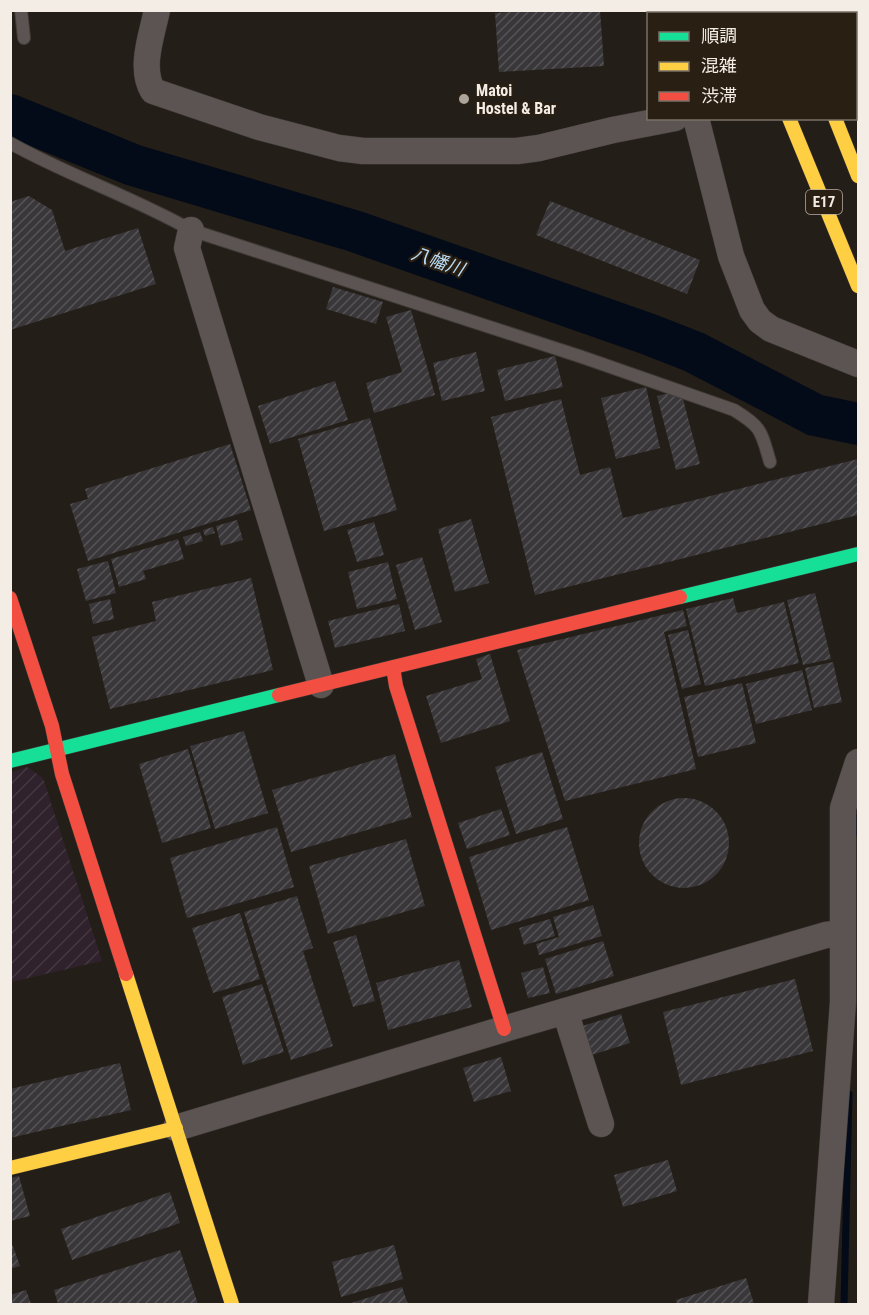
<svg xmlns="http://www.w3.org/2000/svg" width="869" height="1315" viewBox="0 0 869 1315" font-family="'Roboto Condensed','Noto Sans JP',sans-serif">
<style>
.industrial{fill:url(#industrial-furrows)}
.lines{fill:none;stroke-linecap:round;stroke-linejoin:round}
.stream{stroke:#030b18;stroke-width:7}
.river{stroke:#030b18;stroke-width:42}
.building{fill:url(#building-hatch)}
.lane-casing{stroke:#403b36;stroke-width:14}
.street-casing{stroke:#403b36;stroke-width:27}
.fast-casing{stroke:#403b36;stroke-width:15}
.slow-casing{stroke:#403b36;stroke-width:15}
.jam-casing{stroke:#403b36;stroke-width:15}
.lane{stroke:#5b5453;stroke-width:12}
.street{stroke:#5b5453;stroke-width:26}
.fast{stroke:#16e098;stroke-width:14}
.slow{stroke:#ffcf43;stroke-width:14}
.jam{stroke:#f24e42;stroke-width:14}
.poi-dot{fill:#aba59d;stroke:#291f13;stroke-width:2}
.labels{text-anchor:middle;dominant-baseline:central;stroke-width:4.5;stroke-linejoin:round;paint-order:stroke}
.shield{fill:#291f13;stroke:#b7afa6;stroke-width:1.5}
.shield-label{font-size:15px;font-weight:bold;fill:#f4ede5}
.poi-label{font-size:16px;font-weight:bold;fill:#f4ede5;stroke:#291f13;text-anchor:start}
.water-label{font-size:18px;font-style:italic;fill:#b9dcf6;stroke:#291f13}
</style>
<defs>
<pattern id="industrial-furrows" width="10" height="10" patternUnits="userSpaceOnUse" patternTransform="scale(1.5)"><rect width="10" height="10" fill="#30222c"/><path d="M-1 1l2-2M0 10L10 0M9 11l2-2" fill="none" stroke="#443840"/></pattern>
<pattern id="building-hatch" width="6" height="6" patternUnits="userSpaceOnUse" patternTransform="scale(1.5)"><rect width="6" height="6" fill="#393739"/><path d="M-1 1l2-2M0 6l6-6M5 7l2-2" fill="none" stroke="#565456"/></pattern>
</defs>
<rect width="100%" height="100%" fill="#241e18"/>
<path class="industrial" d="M27 767 43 778 102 961 11 982V772Z"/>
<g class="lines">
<path class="stream" d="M854 834 858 817
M844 1304 849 1094"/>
<path class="river" d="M10 115 133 165 354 231 648 334 694 352 815 415 858 424"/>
</g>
<path class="building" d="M537 10H600L604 66 499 72 495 13Z
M29 196 52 210 65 251 138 228 156 284 10 330V202Z
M550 201 700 260 687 294 536 235Z
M333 287 383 302 376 324 326 309Z
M411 310 435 395 374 413 366 383 402 372 386 317Z
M476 352 485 391 442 401 433 363Z
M555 356 563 387 505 401 497 370Z
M335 381 348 420 270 444 258 406Z
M646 387 660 448 616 459 601 398Z
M674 392 682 395 700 464 676 470 657 396Z
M561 399 580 475 610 467 623 518 858 459V515L535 595 491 417Z
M370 418 397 510 324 531 298 439Z
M230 444 251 510 88 561 70 504 88 499 85 489Z
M471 519 489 583 455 592 438 529Z
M237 520 243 540 221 546 216 526Z
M374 522 384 555 357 562 347 530Z
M213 527 215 533 205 536 203 530Z
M200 532 203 541 186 546 183 537Z
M178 539 184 559 143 571 146 579 119 587 111 559Z
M422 557 442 622 415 630 396 565Z
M108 561 116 593 86 601 77 569Z
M388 562 397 599 357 609 348 572Z
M251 578 273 670 110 709 92 637 156 621 152 602Z
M815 593 831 659 803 665 787 600Z
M733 598 737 613 784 602 799 663 705 686 686 609Z
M110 599 114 619 93 624 89 604Z
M399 604 405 631 335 648 328 621Z
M683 610 687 626 664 632 696 769 565 801 517 650Z
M688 630 701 684 682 689 668 635Z
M490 654 510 721 441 743 426 696 482 679 476 659Z
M833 662 842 702 814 708 805 668Z
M802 670 812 710 756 724 746 684Z
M742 683 756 743 698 757 684 697Z
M244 731 268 813 215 829 190 746Z
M188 749 211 828 162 843 139 764Z
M542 752 563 819 516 834 495 767Z
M395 754 412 817 291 852 272 790Z
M639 843a45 45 0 1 1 90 0a45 45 0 1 1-90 0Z
M501 809 510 835 467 849 458 823Z
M277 827 294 887 187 918 170 858Z
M567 827 589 900 491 930 469 857Z
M406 839 425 906 328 934 309 866Z
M297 896 313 948 303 951 333 1046 291 1060 244 912Z
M593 905 602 936 539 955 536 944 559 937 553 917Z
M240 913 260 979 213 993 192 928Z
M550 919 555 936 524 945 519 928Z
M356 935 375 1001 353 1007 333 942Z
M603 941 614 976 556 994 545 959Z
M459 960 472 1007 388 1030 376 983Z
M543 967 550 993 528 998 521 973Z
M795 979 813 1051 681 1085 663 1012Z
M262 984 284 1052 243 1065 222 997Z
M621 1014 630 1043 572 1061 563 1032Z
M501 1057 511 1091 474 1102 463 1068Z
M120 1063 131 1110 10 1138V1089Z
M668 1160 677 1191 623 1207 614 1175Z
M19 1176 30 1216 10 1221V1178Z
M170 1192 180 1223 72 1260 61 1229Z
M10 1238 20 1266 10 1269Z
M394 1245 403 1279 341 1297 332 1262Z
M180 1250 198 1304H58L54 1290Z
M746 1278 754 1304H677L676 1300Z
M402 1287 408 1304H348Z
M26 1290 31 1304H10V1295Z"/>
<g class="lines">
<g class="lane-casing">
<path id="lane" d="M21 10 24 38
M10 143C69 176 133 197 191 230L582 357 734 410C762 427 761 431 770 462"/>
</g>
<g class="street-casing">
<path id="street" d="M157 10C152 35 139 68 153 91L259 127 339 148 363 151H517L539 148 613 130 675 118
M663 10 664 14
M696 118 731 256 752 310 760 321 771 329 858 364
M191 230 187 248 321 685
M565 1011 601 1124
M176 1128 504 1029 826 935 843 933
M821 1304 843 1002V808L858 762"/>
</g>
<g class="fast-casing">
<path id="fast" d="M744 10 745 14
M790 10 791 14
M680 597 858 554
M10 761 279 695"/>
</g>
<g class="slow-casing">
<path id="slow" d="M789 118 858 286
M835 118 858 176
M126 974 232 1304
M10 1168 176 1128"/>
</g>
<g class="jam-casing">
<path id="jam" d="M10 598 52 726 62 774 126 974
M393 667 396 686 504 1029
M279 695 680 597"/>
</g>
<use href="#lane" class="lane"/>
<use href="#street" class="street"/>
<use href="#fast" class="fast"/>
<use href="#slow" class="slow"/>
<use href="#jam" class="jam"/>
</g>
<circle class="poi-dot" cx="464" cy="99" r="6"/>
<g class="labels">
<rect class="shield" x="806" y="190" width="36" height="24" rx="4.5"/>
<g class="shield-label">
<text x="824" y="202">E17</text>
</g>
<g class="poi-label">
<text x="476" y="90">Matoi<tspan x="476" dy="18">Hostel &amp; Bar</tspan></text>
</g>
<g class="water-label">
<text transform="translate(438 261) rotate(19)">八幡川</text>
</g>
</g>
<rect width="869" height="1315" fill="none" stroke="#f4ede5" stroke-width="24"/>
<rect x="647" y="12" width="210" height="108" fill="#291f13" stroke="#7a7167" stroke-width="1.5"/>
<rect x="659" y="32" width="30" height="9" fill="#16e098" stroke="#7a7167" stroke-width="1.5"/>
<text x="701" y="42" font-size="18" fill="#f4ede5">順調</text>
<rect x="659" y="62" width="30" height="9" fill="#ffcf43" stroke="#7a7167" stroke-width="1.5"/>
<text x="701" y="72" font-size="18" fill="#f4ede5">混雑</text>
<rect x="659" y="92" width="30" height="9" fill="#f24e42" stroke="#7a7167" stroke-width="1.5"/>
<text x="701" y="102" font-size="18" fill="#f4ede5">渋滞</text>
</svg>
